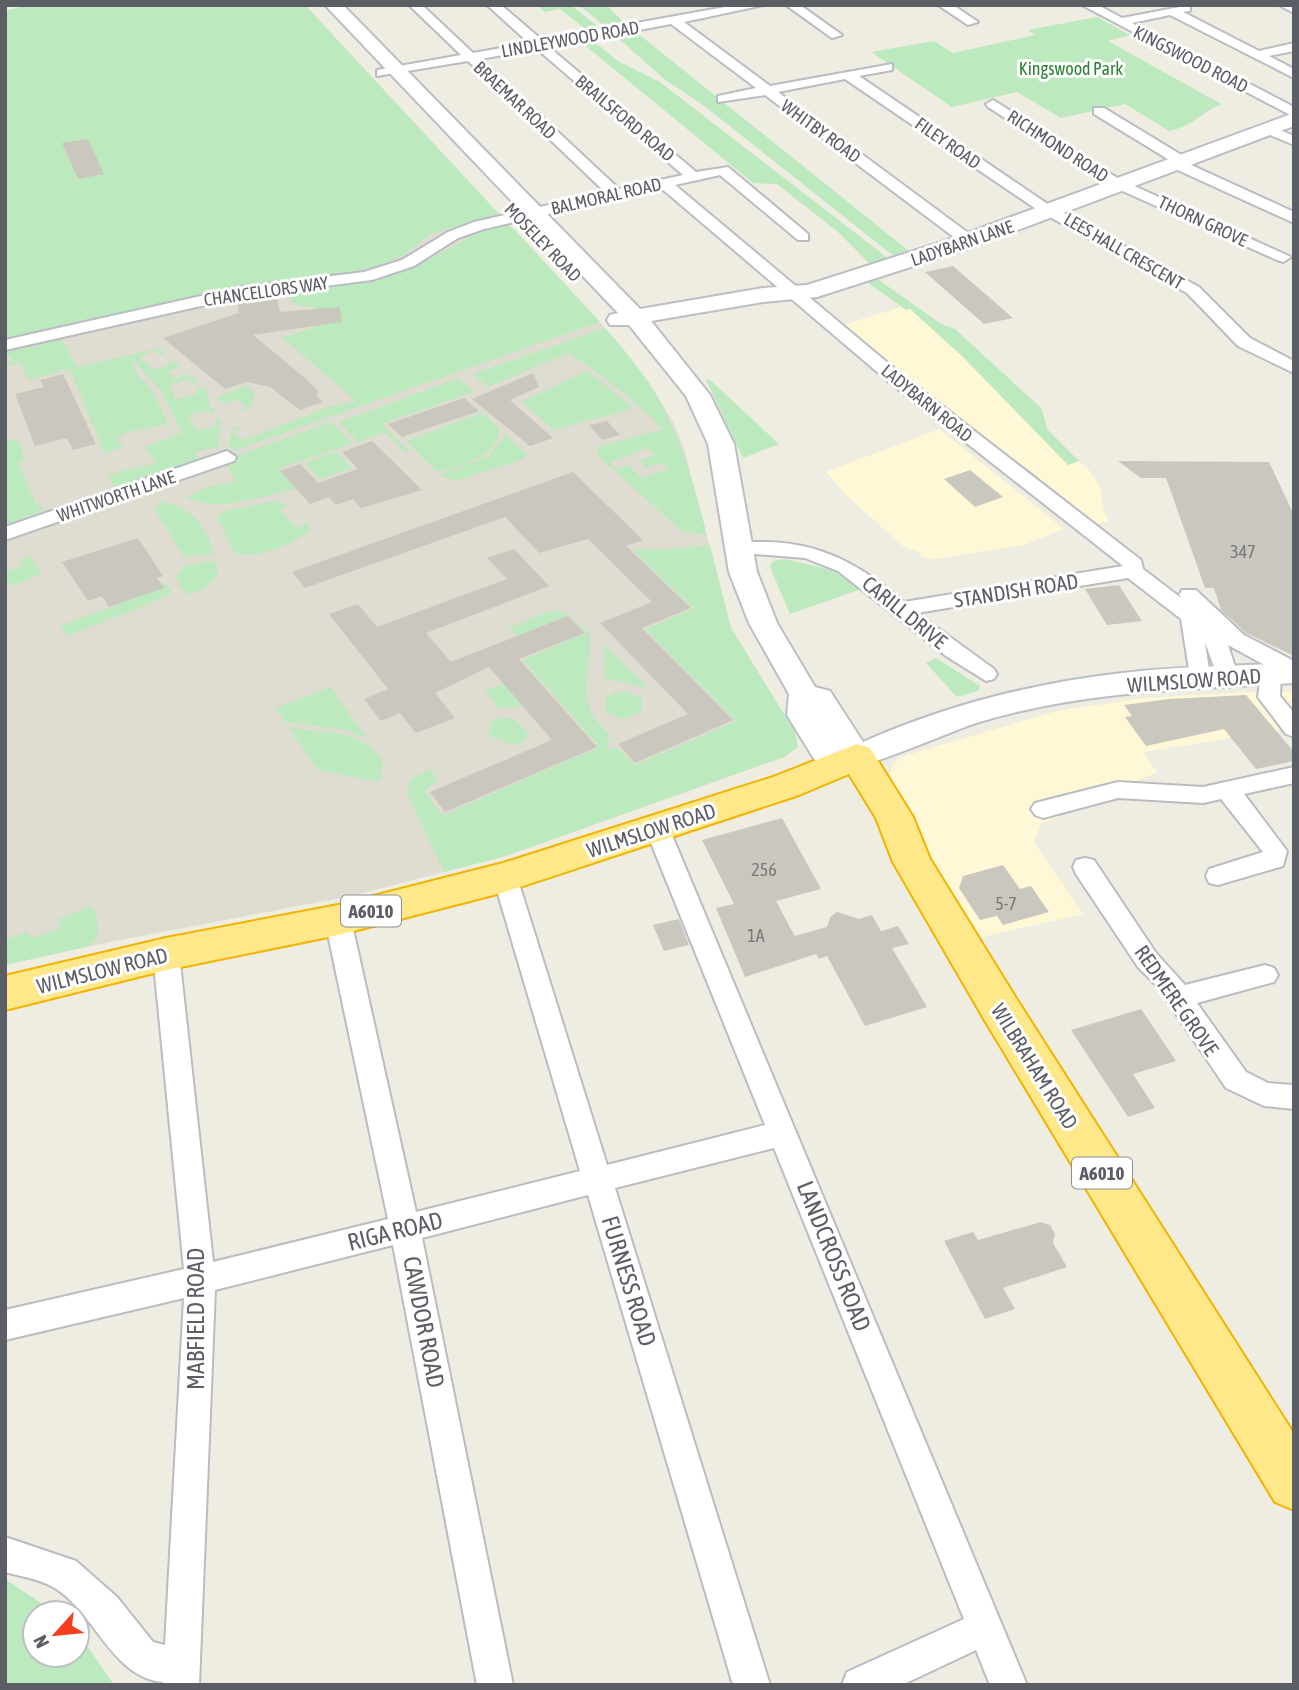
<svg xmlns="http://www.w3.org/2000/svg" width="1299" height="1690" viewBox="0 0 1299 1690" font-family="'Asap Condensed',sans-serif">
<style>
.commercial{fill:#fff8d7}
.education{fill:#dfdcd1}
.green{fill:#bde9bf;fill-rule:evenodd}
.building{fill:#cac7bf}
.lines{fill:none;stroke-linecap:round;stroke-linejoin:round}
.street-casing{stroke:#babcc3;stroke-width:4}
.secondary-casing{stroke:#bbbec5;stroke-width:4}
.highway-casing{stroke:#f1b400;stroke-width:4}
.street{fill:#fff;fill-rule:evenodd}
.secondary{fill:#fff;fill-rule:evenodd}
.highway{fill:#ffe889;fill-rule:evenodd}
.labels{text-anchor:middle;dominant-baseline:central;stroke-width:6;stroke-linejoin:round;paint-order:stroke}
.far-street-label{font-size:18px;fill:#5b5e65;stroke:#fff}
.far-park-label{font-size:18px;fill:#2d8236;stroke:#fff}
.number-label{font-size:18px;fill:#77787c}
.shield{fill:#fff;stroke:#8c8e93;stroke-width:2}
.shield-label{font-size:19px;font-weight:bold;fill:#5b5e65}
.street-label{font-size:21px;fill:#5b5e65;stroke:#fff}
.near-street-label{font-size:24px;fill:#5b5e65;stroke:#fff}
</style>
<rect width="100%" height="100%" fill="#efede2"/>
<path class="commercial" d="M902 307 910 309 962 356 1068 465 1079 461 1088 469 1100 486 1103 509 1109 521 1097 524 842 325Z
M939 429 1064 529 1024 545 934 559 923 558 918 552 904 547 847 496 826 472Z
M1244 692H1294V735L1279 730 1143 752 1157 772 1041 824 1034 842 1083 914 977 938 906 825 889 779 892 765 904 756 1057 711 1146 698Z"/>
<path class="education" d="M29 5H305L605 328 649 382 674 424 684 449 731 628 795 732 798 747 784 757 506 856 351 896 110 942 5 965V11Z"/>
<path class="green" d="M29 5H305L499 214 431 234 404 255 377 267 212 294 5 338V11Z
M537 5H571L602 30 589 32 560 9 545 12Z
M579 5H606L627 25 608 29Z
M1097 17 1130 35 1108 41 1221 104C1199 114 1194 126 1169 131L1125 104 1061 118 1017 92 952 107 871 52 934 41 953 53 1035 35 1028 30Z
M636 32 909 251 895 257 703 105 664 79 616 36Z
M586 40H592L618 61 660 82 889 259 872 266 838 232 777 184 753 183 582 43 588 42Z
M505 224 514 229 600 322 233 451 229 442 233 427H244L233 432 243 440 328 407 356 401 282 337 310 329 317 321 314 307C300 306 291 306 286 291 329 285 378 284 418 265 447 251 473 232 505 224Z
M879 280 941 324 955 329 1041 408 1048 430 1079 461 1068 465 962 356 910 309 906 310 867 282Z
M605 328C669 398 684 446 707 535L683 532 598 456V448L604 445 663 429C635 400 602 375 569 353L488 387 473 374ZM648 448 655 455 639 460 646 468 663 463 668 470 641 478 629 465 617 469 610 462Z
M61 338 77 367 160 348 165 353 161 355 154 351 139 357 154 370 171 364 166 359 181 366 167 372 176 379 188 374 200 382 194 384 192 379 170 384 176 399 198 394 197 387 207 389 209 404 215 413 212 414 209 410 188 415 197 431 218 426 215 419H221L218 447 194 452 201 461 115 490 108 475 156 463 145 447 182 433 161 391 130 356 137 374 154 393 168 424 126 432 117 439 124 447 104 453 70 369 28 380 21 363 5 366V363L12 361V356L5 357V354L16 348Z
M587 371 634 408 554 430 521 402Z
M459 378 474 392 382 424 410 452 406 453 384 432 358 442 339 422Z
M709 379 779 444 743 458 706 380Z
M247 385 254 392C254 405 249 410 236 412L246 406 237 400 225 404 216 398Z
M482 413 499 428C501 457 459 466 437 472L406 441Z
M331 422 353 443 278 469 296 489C261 496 219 514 187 497L208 487 236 482 224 460Z
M506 435 526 454 524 459 455 481 440 475 489 456Z
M10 439 18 441 25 460 18 462 37 506 44 504 38 516 5 528V440Z
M336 452 352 468 320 479 305 463Z
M274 501 288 505 279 509 297 528 309 523V530C297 544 251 561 234 552L217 516 225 511Z
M163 502C191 506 207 527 214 554L184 557 154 508Z
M710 545 731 628 795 732 798 747 784 757 506 856 444 872 407 793 410 780 430 769 438 780 425 791 441 814H445L599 747 523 660 586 633 569 615 517 636 509 628C550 613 556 598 589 633 593 678 571 702 610 735L607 746 611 750 617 748 635 765 736 721 645 629 694 609 632 549H670Z
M31 556 41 574 14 585 5 583V572L23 566 20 559Z
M784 559 829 569 864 588 790 614 770 567 773 561Z
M206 561 215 562 218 574 205 589 186 594 176 578 185 566Z
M161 584H166L172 592C168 598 83 629 68 636L61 625 163 588Z
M604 644 646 686 647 688 605 678Z
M936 658 980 686 978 691 957 697 926 663Z
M503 684 522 706 499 709 485 691Z
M331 687 366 738 344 730 285 722 276 708Z
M627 692 642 699 641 712 623 719 606 713 605 699 614 693Z
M500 717 513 719 527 732V739C515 750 501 740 488 735L492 721Z
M288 727C325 735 360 726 383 763L379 782 318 770Z
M87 907H93C97 922 104 934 89 946L5 965V935L7 939 27 932 32 938 60 928 59 919Z
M5 1579 56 1613H35V1655H77V1631L114 1685H5Z"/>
<path class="building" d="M88 139 104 174 78 179 62 143Z
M953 266 1013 318 984 324 925 272Z
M271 298 277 300 280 312 340 307 342 322 253 335 306 379 319 392 316 396 323 402 300 410 270 387 247 382 225 389 163 338 239 313 238 305 243 301Z
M533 373 539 387 510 400 553 438 530 446 472 399Z
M63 374 96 444 73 450 67 438 35 446 15 394 44 387 40 380Z
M464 398 479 411 402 437 388 424Z
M607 421 620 435 602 440 589 425Z
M372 441 422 490 361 508 353 499 336 505 329 497 310 504 280 471 300 464 318 483 358 469 342 452Z
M1118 461 1269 462 1294 515V656L1246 633 1221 610 1214 588H1205L1166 478H1141Z
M970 470 1003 497 975 507 944 479Z
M573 472 643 540 626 546 691 608 642 628 733 720 635 763 618 744 688 714 600 623 652 602 588 539 539 553 505 517 305 588 292 572Z
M138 538 163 576 157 578 164 588 109 607 102 596 88 601 62 562Z
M514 549 549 586 426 633 451 662 568 616 585 633 519 659 597 747 445 812 430 792 552 740 489 667 435 693 455 718 416 733 400 713 381 721 364 699 388 689 329 614 358 604 377 627 507 579 487 558Z
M1119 585 1142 621 1107 625 1085 589Z
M1246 695 1294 752V761L1256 769 1224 729 1146 746 1125 717 1132 716 1124 705 1169 699Z
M782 818 821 889 776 901 793 933 795 936 827 927 830 917 837 912 859 919 872 915 881 931 898 926 909 944 892 948 927 1007 865 1026 827 956 819 959 816 954 745 977 716 908 734 904 702 840Z
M1003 865 1020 889 1031 886 1049 912 1003 925 997 916 980 920 959 888 963 876Z
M679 919 689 945 664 951 653 925Z
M1141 1009 1176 1061 1133 1074 1155 1108 1128 1117 1071 1030Z
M1041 1222 1050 1225 1055 1234 1053 1243 1067 1267 1003 1288 1015 1309 985 1319 944 1241 973 1232 978 1240Z"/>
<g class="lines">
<g class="street-casing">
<path id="street" d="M409 5H422L473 53 529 43 487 5H501L542 40 736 5H764L684 22 770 86 892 64V70L859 76 1049 205 1199 287 1250 338 1294 361V373L1238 346 1187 293 1039 211 845 79 778 92 975 238V244H963L765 95 718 102V96L756 88 671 24 549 47 696 172 728 167 808 234V240H798L720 175 675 185 901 374 1141 560 1143 569 1181 598 1179 595 1182 590H1196L1244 635 1294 661V676L1281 672 1280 696 1294 713V737L1286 734 1258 697 1261 675 1270 668 1228 645 1238 676 1235 681H1219L1205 642 1210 677 1207 682H1191L1181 619 1128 578 917 613 994 669 997 674 994 679 986 681 946 656 838 571 805 558 730 552 727 548C733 539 747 542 757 542 817 540 860 564 904 602L1123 566 889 382 661 188 484 229 458 238 414 266 372 280 241 297 5 350V340L241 287 364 272 402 260 448 232 474 222 605 192 468 61 377 76V70L461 55ZM537 49 683 175 619 189 480 59Z
M786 5H800L842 35 832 38Z
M938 5H953L978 22 968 25Z
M1082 5H1098L1122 18 1190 5V11L1183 12 1259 51 1294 43V51L1269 56 1294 69V78L1170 15 1132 23 1294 107V117Z
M1279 5H1294V13Z
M993 100 1119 179 1291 257 1283 262 1277 260 1109 185 988 107 986 104Z
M1094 108H1104L1188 159 1189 164 1294 212V223L1171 167V161L1094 114Z
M1268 125 1294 136V145L1263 132V126Z
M227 451 236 457 234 461 5 540V527Z
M1294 767V783L1244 794 1287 851 1283 866 1218 885 1209 883 1206 876 1209 869 1263 852 1221 799 1203 803 1118 798 1043 818 1035 815 1031 809 1035 803 1118 782 1203 787Z
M657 819 666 822 669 828 1027 1685H990L976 1650 902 1685H842L847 1672 964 1619 774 1148 615 1188 770 1685H733L588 1195 422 1238 513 1685H477L393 1245 215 1290 199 1685H163V1682C112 1678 94 1610 53 1587 39 1579 20 1576 5 1572V1537L76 1561 117 1597 153 1642 165 1645 184 1298 5 1340V1310L184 1269 153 954 157 947 166 944 175 947 179 954 213 1262 388 1219 325 920 329 913 338 910 347 913 351 920 416 1212 580 1171 493 877 496 870 505 868 514 870 517 877 607 1165 765 1125 645 828 648 822Z
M1085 858 1094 860 1156 953 1185 985 1265 965 1274 968 1278 975 1274 982 1197 1003 1246 1072 1268 1083 1294 1085V1109L1264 1106 1226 1088 1157 986 1138 967 1076 874 1073 867 1076 860Z"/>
</g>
<g class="secondary-casing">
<path id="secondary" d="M325 5H343L640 309 763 288 807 285 954 238 1294 113V126L970 248 817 297 763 302 651 321 710 395 734 444 757 572 777 623 815 687 830 691 863 742C944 706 1034 683 1122 673 1179 666 1237 666 1294 663V683C1186 689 1080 691 976 723 954 730 864 770 850 766L846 775 835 778 824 775 787 715 789 694 749 623 729 572 708 444 686 396 629 325H610L607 320 610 315 618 313Z"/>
</g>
<g class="highway-casing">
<path id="highway" d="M857 744 870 748 913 817 930 859 1014 995 1294 1434V1510L1275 1502 984 1019 893 862 876 818 849 774 799 795 505 892 338 935 166 970 5 1010V976L166 938 338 905 503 863 773 777Z"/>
</g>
<use href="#street" class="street"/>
<use href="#secondary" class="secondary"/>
<use href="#highway" class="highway"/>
</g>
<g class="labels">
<g class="far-street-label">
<text transform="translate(570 39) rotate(-10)">LINDLEYWOOD ROAD</text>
<text transform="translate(1191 59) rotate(27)">KINGSWOOD ROAD</text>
<text transform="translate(515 100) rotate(43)">BRAEMAR ROAD</text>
<text transform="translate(625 118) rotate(40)">BRAILSFORD ROAD</text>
<text transform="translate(821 131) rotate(36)">WHITBY ROAD</text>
<text transform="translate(948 143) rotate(35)">FILEY ROAD</text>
<text transform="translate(1058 146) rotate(33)">RICHMOND ROAD</text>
<text transform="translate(606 196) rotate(-13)">BALMORAL ROAD</text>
<text transform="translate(1203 221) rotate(25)">THORN GROVE</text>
<text transform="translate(543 242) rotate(46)">MOSELEY ROAD</text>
<text transform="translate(962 243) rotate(-19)">LADYBARN LANE</text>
<text transform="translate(1124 251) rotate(30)">LEES HALL CRESCENT</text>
<text transform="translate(266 291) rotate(-8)">CHANCELLORS WAY</text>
<text transform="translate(927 403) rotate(39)">LADYBARN ROAD</text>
<text transform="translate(116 496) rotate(-19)">WHITWORTH LANE</text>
</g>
<g class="far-park-label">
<text x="1071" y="68">Kingswood Park</text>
</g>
<g class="number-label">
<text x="1243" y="551">347</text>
<text x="764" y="869">256</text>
<text x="1006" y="903">5-7</text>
<text x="756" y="935">1A</text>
</g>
<g class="shield">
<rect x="341" y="895.5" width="60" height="31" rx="5"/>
<rect x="1072" y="1157.5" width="60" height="31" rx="5"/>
</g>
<g class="shield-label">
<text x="371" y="911">A6010</text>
<text x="1102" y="1173">A6010</text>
</g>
<g class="street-label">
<text transform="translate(1016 590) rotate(-9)">STANDISH ROAD</text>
<text transform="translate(905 612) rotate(39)">CARILL DRIVE</text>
<text transform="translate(1194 680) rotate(-4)">WILMSLOW ROAD</text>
<text transform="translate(651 830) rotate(-18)">WILMSLOW ROAD</text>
<text transform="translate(102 970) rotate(-14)">WILMSLOW ROAD</text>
<text transform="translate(1177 1000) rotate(55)">REDMERE GROVE</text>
<text transform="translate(1035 1066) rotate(58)">WILBRAHAM ROAD</text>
</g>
<g class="near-street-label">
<text transform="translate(395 1231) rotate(-14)">RIGA ROAD</text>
<text transform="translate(834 1256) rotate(68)">LANDCROSS ROAD</text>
<text transform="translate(629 1281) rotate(73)">FURNESS ROAD</text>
<text transform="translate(195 1319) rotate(-90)">MABFIELD ROAD</text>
<text transform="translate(424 1322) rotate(79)">CAWDOR ROAD</text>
</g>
</g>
<rect width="1299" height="1690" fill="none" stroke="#5b5e65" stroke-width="14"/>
<g transform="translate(56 1634) rotate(243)"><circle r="33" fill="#ffffff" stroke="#bdbfc1" stroke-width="2"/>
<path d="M0-5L12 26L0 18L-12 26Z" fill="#f73d20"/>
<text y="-10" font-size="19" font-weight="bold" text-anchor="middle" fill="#5b5e65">N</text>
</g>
</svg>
